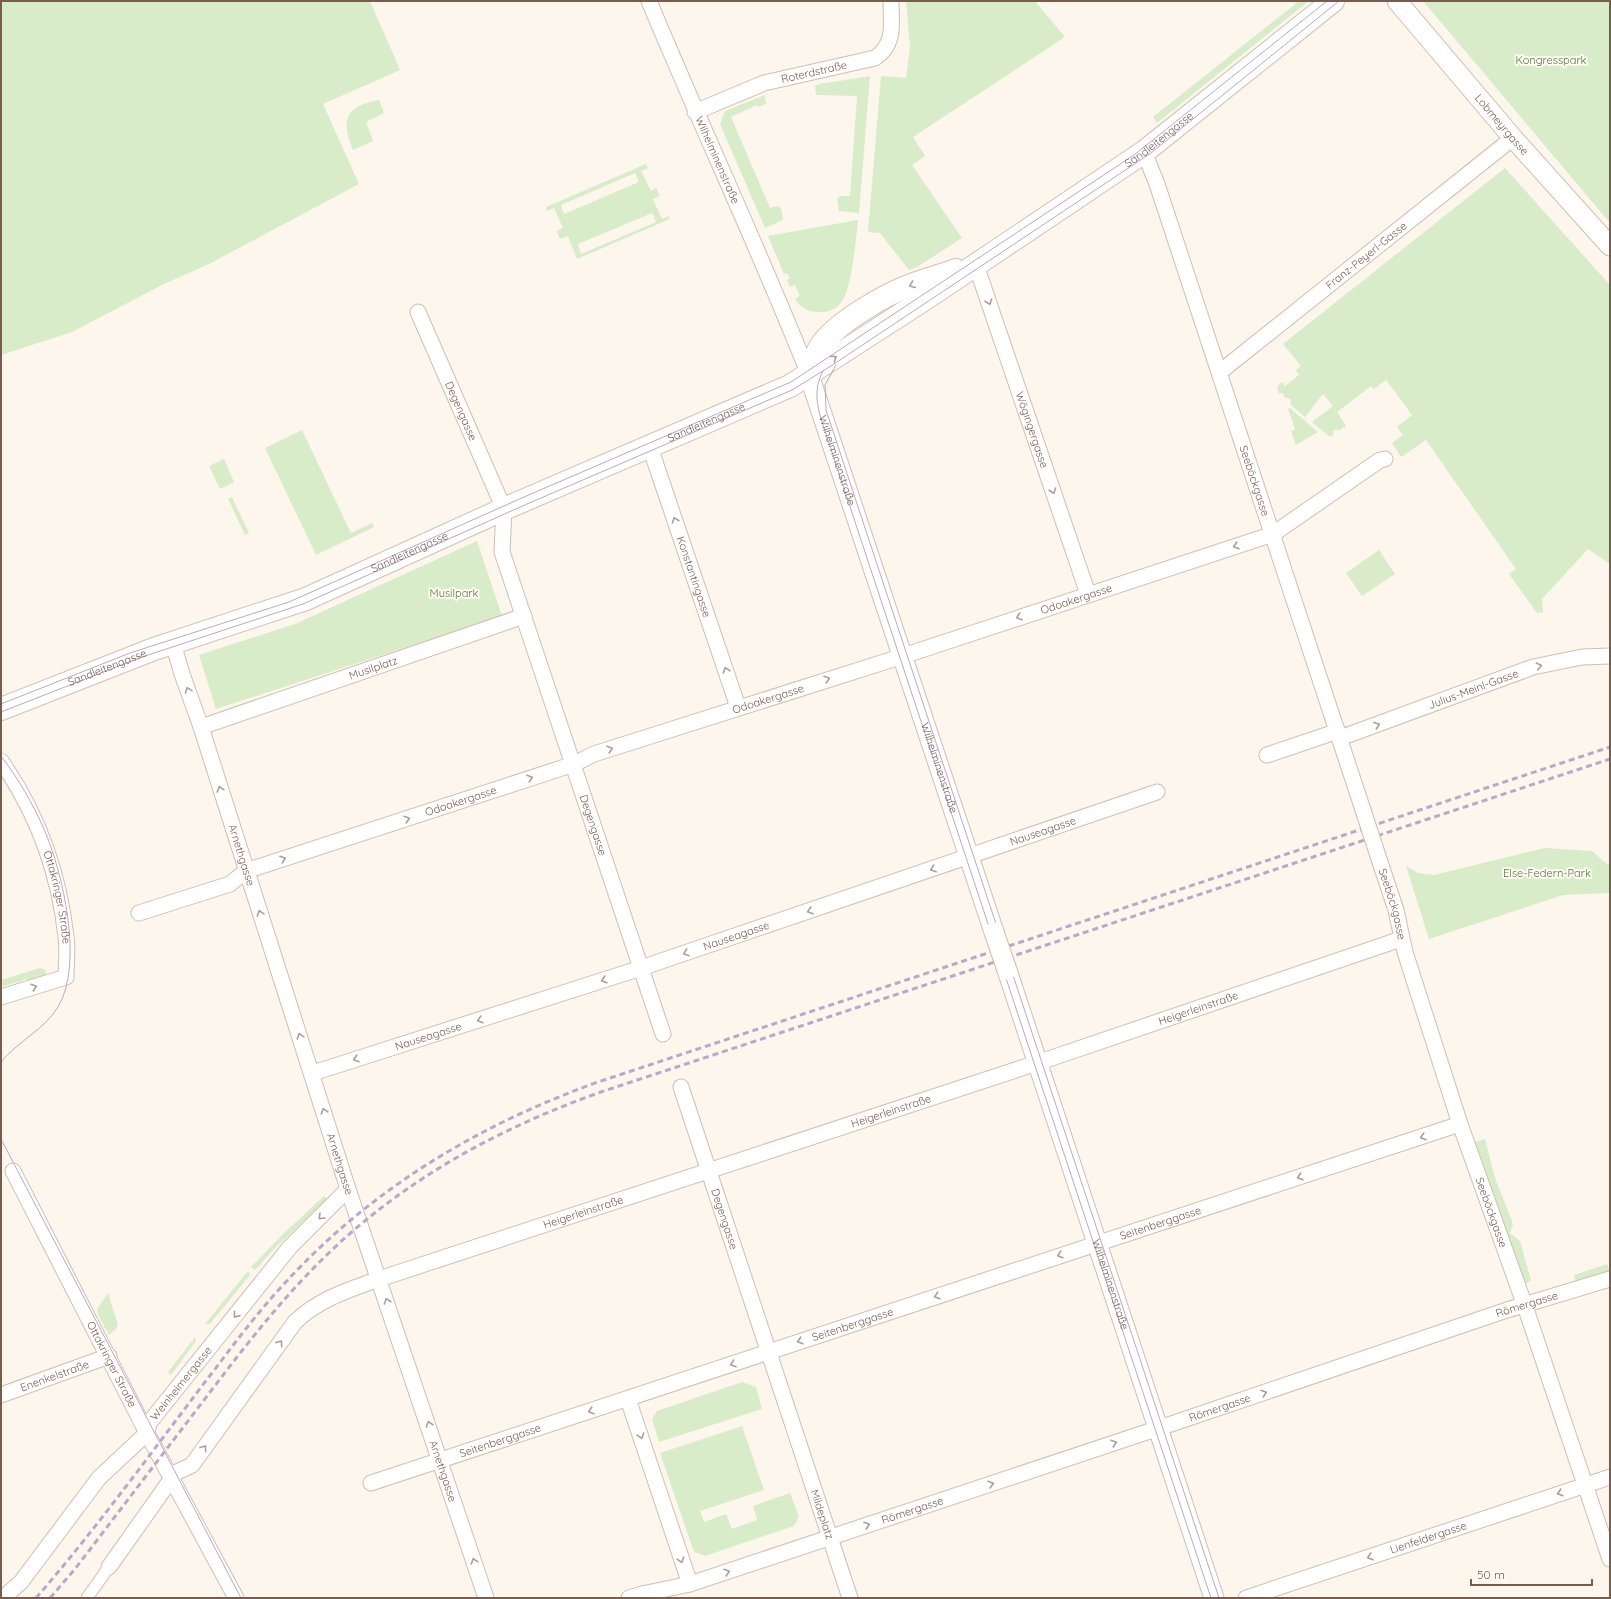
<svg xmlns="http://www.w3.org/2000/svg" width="1611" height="1599" viewBox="0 0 1611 1599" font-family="Quicksand,sans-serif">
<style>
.green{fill:#d8ecc9;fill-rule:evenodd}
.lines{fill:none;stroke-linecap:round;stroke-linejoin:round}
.pedestrian-casing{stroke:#d1beb0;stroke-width:13}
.minor-casing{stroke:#d1beb0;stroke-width:17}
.tertiary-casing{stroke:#d1beb0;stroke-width:21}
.secondary-casing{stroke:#d6c0b0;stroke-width:24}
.pedestrian{stroke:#fff;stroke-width:11}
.minor{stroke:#fff;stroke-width:15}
.tertiary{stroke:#fff;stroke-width:19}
.secondary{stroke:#fff;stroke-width:22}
.tram{stroke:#b9a8c9;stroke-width:1}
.rail{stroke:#b9a8c9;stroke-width:3;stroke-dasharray:6 4;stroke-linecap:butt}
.minor-bridge-casing{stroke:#d1beb0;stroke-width:17;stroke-linecap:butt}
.tertiary-bridge-casing{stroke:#d1beb0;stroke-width:21;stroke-linecap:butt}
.minor-bridge{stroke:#fff;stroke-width:15}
.tertiary-bridge{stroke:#fff;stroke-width:19}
.oneway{stroke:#af9d94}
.labels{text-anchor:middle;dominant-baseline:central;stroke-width:4;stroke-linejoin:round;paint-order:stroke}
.park-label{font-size:11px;fill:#537a41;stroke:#fffaf3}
.street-label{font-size:11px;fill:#7a5c4d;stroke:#fffaf3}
</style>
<rect width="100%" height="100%" fill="#fdf6ec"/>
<path class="green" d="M1 1H370L400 70 323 104 359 184 209 264 164 284 72 332 1 355Z
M906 1H1035L1065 37 913 137 925 156 912 165 962 238 917 267 909 270 880 233 868 232 881 76 906 78 910 47Z
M1299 1H1309L1157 123 1153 117Z
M1423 1H1610V223Z
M870 76 859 213 839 211 837 199 840 196H850L857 96 816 95 815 86 820 84Z
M765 95 766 104 758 107 757 105 731 117 770 208 777 206 781 208 783 220 765 228 720 124 725 111Z
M379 100 384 113 366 122 373 141 353 150C340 119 346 106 379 100Z
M646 164 648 168 641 171 651 191 656 188 660 196 653 199 662 219 668 216 670 219 577 259 568 236 560 239 556 231 563 228 554 208 547 211 546 207ZM635 173 639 182 564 214 561 205ZM652 213 656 222 581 254 578 244Z
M1505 168 1610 285V564L1588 549 1542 599 1543 612 1537 613 1509 574 1516 569 1426 440 1401 457 1392 443 1403 435 1397 427 1412 415 1386 380 1374 389 1371 386 1337 412 1346 426 1338 431 1337 429 1333 431 1334 434 1330 437 1312 422 1333 406 1323 394 1305 417 1291 405 1290 399 1284 397 1283 393 1279 394C1277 389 1276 386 1282 382L1285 386 1299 375 1296 370 1301 366 1283 344Z
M858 220C856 239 852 289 841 303 836 309 827 313 819 312 809 312 800 308 795 299L800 296 795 285 790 287 787 280 790 278 787 273 784 274 768 236Z
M1290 408 1318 432 1296 445 1291 431 1295 429 1288 409Z
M302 430 351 533 372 523 374 527 316 555 265 448Z
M224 459 234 482 220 489 209 466Z
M232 497 249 533 245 535 228 499Z
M477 541 502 616 216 709 199 655 295 624Z
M1379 550 1395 574 1362 596 1346 573Z
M1545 848 1592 851 1607 864H1610V893L1563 895 1429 939 1406 866 1418 873 1434 875Z
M40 968 45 970 48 978 28 982 27 979 1 987V980Z
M1485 1139 1495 1178 1512 1221 1513 1225 1510 1233 1520 1241 1531 1280 1526 1284 1508 1241 1475 1142Z
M324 1196 327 1199 275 1248 255 1270 251 1267 283 1234Z
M1607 1264 1610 1272 1577 1285 1574 1275Z
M248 1271 250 1275 210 1324H205Z
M108 1293 118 1325 116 1329 109 1335 98 1315 97 1309Z
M195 1337 196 1341 171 1375 168 1372Z
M742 1382 756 1387 762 1409 659 1442 652 1419 657 1411Z
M742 1426 764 1490 700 1511 704 1522 726 1514 732 1529 757 1520 753 1506 790 1493 799 1517 794 1526 705 1556 694 1552 660 1453Z"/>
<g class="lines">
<g class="pedestrian-casing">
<path id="pedestrian" d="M87 1598 109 1567"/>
</g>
<g class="minor-casing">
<g id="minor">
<path id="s1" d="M649 1C701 126 759 249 809 375"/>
<path id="s2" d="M695 112 764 83 875 58C896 44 891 23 891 1"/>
<path id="s3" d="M1144 152 1157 184 1363 810"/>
<path id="s4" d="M976 265 1088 594"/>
<path id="s5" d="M418 312 504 509 502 552 663 1034"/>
<path id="s6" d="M1220 372 1513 138"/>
<path id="s7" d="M650 447 738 707"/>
<path id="s8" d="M173 643 182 674 201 727 348 1189 486 1598"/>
<path id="s9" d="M201 727 524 616"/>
<path id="s10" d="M1340 738 1533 667 1582 657 1610 656"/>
<path d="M1267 755 1338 731"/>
<path id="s11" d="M1 761C38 814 59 873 66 937 68 950 66 964 66 977L1 997"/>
<path id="s12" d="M1380 862 1396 910 1405 952 1460 1124 1525 1306 1610 1559"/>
<path id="s13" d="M139 913 230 884 246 871 574 764 594 754 900 657 1273 534 1380 460 1385 459"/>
<path id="s14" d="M313 1073 641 968 1157 792"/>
<path id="s15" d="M681 1087 850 1598"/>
<path id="s16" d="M13 1171 147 1433 236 1598"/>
<path id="s17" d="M1 1395 109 1356"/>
<path d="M628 1399 690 1584"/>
<path id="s18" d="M371 1483 1460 1124"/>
<path id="s19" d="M109 1567 172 1478 175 1473 192 1465 295 1322C319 1299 348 1290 379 1279L1037 1063 1401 939"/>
<path id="s20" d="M3 1598 21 1582 99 1478 147 1433 149 1423 290 1247 348 1189"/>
<path id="s21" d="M629 1598 642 1594 690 1584 1177 1422 1507 1310 1610 1279"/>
<path id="s22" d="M1246 1598 1610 1477"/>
</g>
</g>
<g class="tertiary-casing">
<g id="tertiary">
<path id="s23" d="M1397 1 1513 138 1610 246"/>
<path id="s24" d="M809 375 994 932"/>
<path id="s25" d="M1007 970 1214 1598"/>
</g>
</g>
<g class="secondary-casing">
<g id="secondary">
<path d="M809 375C813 365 815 353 822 344 838 322 886 294 911 285 926 279 941 276 956 270"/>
<path id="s26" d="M1 709 154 649 306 599 504 509 790 386 928 297 1144 152 1333 1"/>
</g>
</g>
<use href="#pedestrian" class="pedestrian"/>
<use href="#minor" class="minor"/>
<use href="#tertiary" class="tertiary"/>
<use href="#secondary" class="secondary"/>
<path class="tram" d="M836 365 825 385 826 410 1219 1598
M823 371C813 389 817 407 823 425L1211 1598
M1 704 130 653 289 602 524 497 791 382 1134 155 1327 1
M1 712 139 658 303 604 527 504 792 390 831 366 1151 153 1339 1
M1 756C18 778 33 804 44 829 63 873 84 964 58 1007 44 1030 18 1041 1 1062
M1 1139 241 1598"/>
<path class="rail" d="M36 1598C95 1530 148 1457 202 1386 226 1355 249 1323 275 1294 364 1193 473 1127 598 1082L1610 747
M50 1598 75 1569C117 1514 159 1459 201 1404 242 1350 283 1296 333 1249 409 1177 502 1127 601 1092L1610 759"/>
<g class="minor-bridge-casing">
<path id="minor-bridge" d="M1363 810 1380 862"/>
</g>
<g class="tertiary-bridge-casing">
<path id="tertiary-bridge" d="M994 932 1007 970"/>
</g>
<use href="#minor-bridge" class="minor-bridge"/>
<use href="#tertiary-bridge" class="tertiary-bridge"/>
</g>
<defs><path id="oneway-chevron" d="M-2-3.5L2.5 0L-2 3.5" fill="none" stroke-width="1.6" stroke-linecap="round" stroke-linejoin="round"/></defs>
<g class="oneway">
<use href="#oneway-chevron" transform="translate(912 285) rotate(159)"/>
<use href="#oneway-chevron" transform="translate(989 302) rotate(71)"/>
<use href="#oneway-chevron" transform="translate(834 358) rotate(-34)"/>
<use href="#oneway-chevron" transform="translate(1053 491) rotate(71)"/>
<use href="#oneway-chevron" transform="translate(675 520) rotate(-109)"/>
<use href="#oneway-chevron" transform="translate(1236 546) rotate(162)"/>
<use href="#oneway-chevron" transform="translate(1019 617) rotate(161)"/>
<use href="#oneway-chevron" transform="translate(1539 666) rotate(-12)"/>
<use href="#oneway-chevron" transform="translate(726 670) rotate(-109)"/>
<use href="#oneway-chevron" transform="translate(827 679) rotate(-18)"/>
<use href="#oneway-chevron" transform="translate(188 690) rotate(-110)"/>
<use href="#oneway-chevron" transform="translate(1377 725) rotate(-20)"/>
<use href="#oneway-chevron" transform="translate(610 749) rotate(-18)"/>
<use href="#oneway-chevron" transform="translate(530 778) rotate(-18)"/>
<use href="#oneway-chevron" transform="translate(220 789) rotate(-107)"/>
<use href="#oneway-chevron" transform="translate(407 819) rotate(-18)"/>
<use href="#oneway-chevron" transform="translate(283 859) rotate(-18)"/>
<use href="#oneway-chevron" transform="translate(933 869) rotate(161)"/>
<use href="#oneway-chevron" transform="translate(810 911) rotate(161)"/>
<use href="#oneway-chevron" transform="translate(260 913) rotate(-108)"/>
<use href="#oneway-chevron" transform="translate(686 953) rotate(161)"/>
<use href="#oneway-chevron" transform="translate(604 980) rotate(162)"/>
<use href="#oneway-chevron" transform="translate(34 987) rotate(-18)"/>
<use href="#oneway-chevron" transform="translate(480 1020) rotate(162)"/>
<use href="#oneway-chevron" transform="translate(300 1036) rotate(-108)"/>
<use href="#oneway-chevron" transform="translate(356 1059) rotate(162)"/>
<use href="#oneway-chevron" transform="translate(324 1111) rotate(-107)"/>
<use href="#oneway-chevron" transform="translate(1423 1137) rotate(162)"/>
<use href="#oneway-chevron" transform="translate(1300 1177) rotate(162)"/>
<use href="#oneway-chevron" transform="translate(321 1217) rotate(135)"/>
<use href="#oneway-chevron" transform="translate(1060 1255) rotate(162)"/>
<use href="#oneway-chevron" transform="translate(937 1296) rotate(162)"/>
<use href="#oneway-chevron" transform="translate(387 1301) rotate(-109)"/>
<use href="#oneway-chevron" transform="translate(236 1315) rotate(129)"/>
<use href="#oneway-chevron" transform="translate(800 1341) rotate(162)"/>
<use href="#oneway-chevron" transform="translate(280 1343) rotate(-54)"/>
<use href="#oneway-chevron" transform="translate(733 1364) rotate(161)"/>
<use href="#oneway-chevron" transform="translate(1264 1393) rotate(-19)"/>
<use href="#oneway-chevron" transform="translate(591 1411) rotate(162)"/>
<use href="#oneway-chevron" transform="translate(429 1424) rotate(-109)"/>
<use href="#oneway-chevron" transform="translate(641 1436) rotate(72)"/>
<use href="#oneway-chevron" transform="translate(1114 1443) rotate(-18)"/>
<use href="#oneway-chevron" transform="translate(204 1448) rotate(-54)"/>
<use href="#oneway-chevron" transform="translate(991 1484) rotate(-18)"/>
<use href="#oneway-chevron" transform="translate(1560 1493) rotate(162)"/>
<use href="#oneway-chevron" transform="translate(867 1525) rotate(-18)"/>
<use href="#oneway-chevron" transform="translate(1370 1557) rotate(162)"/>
<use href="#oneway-chevron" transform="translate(681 1560) rotate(72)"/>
<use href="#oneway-chevron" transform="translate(474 1561) rotate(-108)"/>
<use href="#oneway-chevron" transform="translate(727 1572) rotate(-18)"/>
</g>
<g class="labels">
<g class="park-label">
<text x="1551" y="60">Kongresspark</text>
<text x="454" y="593">Musilpark</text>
<text x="1547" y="873">Else-Federn-Park</text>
</g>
<g class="street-label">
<text stroke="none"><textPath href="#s2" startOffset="126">Roterdstraße</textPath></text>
<text stroke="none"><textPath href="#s23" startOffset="162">Lobmeyrgasse</textPath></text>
<text stroke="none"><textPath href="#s26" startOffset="1297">Sandleitengasse</textPath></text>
<text stroke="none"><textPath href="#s1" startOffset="173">Wilhelminenstraße</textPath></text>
<text stroke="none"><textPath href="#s6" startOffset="187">Franz-Peyerl-Gasse</textPath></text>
<text stroke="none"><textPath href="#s5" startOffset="108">Degengasse</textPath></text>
<text stroke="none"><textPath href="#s26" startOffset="762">Sandleitengasse</textPath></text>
<text stroke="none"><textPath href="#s4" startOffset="174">Wögingergasse</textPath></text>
<text stroke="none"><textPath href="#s24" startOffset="90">Wilhelminenstraße</textPath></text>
<text stroke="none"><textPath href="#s3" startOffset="347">Seeböckgasse</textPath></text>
<text stroke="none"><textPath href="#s26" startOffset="438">Sandleitengasse</textPath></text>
<text stroke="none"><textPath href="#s7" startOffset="137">Konstantingasse</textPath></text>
<text stroke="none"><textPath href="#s13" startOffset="990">Odoakergasse</textPath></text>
<text stroke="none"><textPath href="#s26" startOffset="114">Sandleitengasse</textPath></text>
<text stroke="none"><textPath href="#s9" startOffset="182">Musilplatz</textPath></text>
<text stroke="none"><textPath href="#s10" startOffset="142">Julius-Meinl-Gasse</textPath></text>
<text stroke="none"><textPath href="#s13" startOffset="666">Odoakergasse</textPath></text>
<text stroke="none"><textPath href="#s24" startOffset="414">Wilhelminenstraße</textPath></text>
<text stroke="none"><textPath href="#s13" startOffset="342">Odoakergasse</textPath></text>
<text stroke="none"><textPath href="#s5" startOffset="546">Degengasse</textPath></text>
<text stroke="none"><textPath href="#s14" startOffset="769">Nauseagasse</textPath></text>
<text stroke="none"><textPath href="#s8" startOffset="223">Arnethgasse</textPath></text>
<text stroke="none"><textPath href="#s11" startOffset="149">Ottakringer Straße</textPath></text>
<text stroke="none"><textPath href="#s12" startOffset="44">Seeböckgasse</textPath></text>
<text stroke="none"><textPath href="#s14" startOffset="445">Nauseagasse</textPath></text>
<text stroke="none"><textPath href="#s19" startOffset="1268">Heigerleinstraße</textPath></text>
<text stroke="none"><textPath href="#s14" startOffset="121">Nauseagasse</textPath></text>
<text stroke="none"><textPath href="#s19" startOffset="944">Heigerleinstraße</textPath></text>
<text stroke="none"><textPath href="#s8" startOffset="547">Arnethgasse</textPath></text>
<text stroke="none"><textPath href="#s12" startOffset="368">Seeböckgasse</textPath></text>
<text stroke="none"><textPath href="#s19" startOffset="620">Heigerleinstraße</textPath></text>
<text stroke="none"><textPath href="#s15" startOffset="139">Degengasse</textPath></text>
<text stroke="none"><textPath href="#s18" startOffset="831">Seitenberggasse</textPath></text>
<text stroke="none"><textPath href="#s25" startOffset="331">Wilhelminenstraße</textPath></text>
<text stroke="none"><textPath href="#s21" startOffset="945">Römergasse</textPath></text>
<text stroke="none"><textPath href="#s18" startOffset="507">Seitenberggasse</textPath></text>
<text stroke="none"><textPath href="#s16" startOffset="217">Ottakringer Straße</textPath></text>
<text stroke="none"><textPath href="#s17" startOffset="57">Enenkelstraße</textPath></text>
<text stroke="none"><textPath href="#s20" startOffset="281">Weinheimergasse</textPath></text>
<text stroke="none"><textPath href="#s21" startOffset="621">Römergasse</textPath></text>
<text stroke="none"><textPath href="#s18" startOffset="136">Seitenberggasse</textPath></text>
<text stroke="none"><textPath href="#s8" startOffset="871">Arnethgasse</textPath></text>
<text stroke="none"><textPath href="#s21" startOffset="297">Römergasse</textPath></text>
<text stroke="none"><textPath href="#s15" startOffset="450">Mildeplatz</textPath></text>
<text stroke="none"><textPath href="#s22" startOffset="192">Lienfeldergasse</textPath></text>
</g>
</g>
<rect width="1611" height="1599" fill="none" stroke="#7a5c4d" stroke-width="4"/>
<path d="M1471 1579v6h121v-6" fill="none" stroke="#7a5c4d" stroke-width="2"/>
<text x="1477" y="1579" font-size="12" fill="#7a5c4d" stroke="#fffaf3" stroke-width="3" paint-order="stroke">50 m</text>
</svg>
